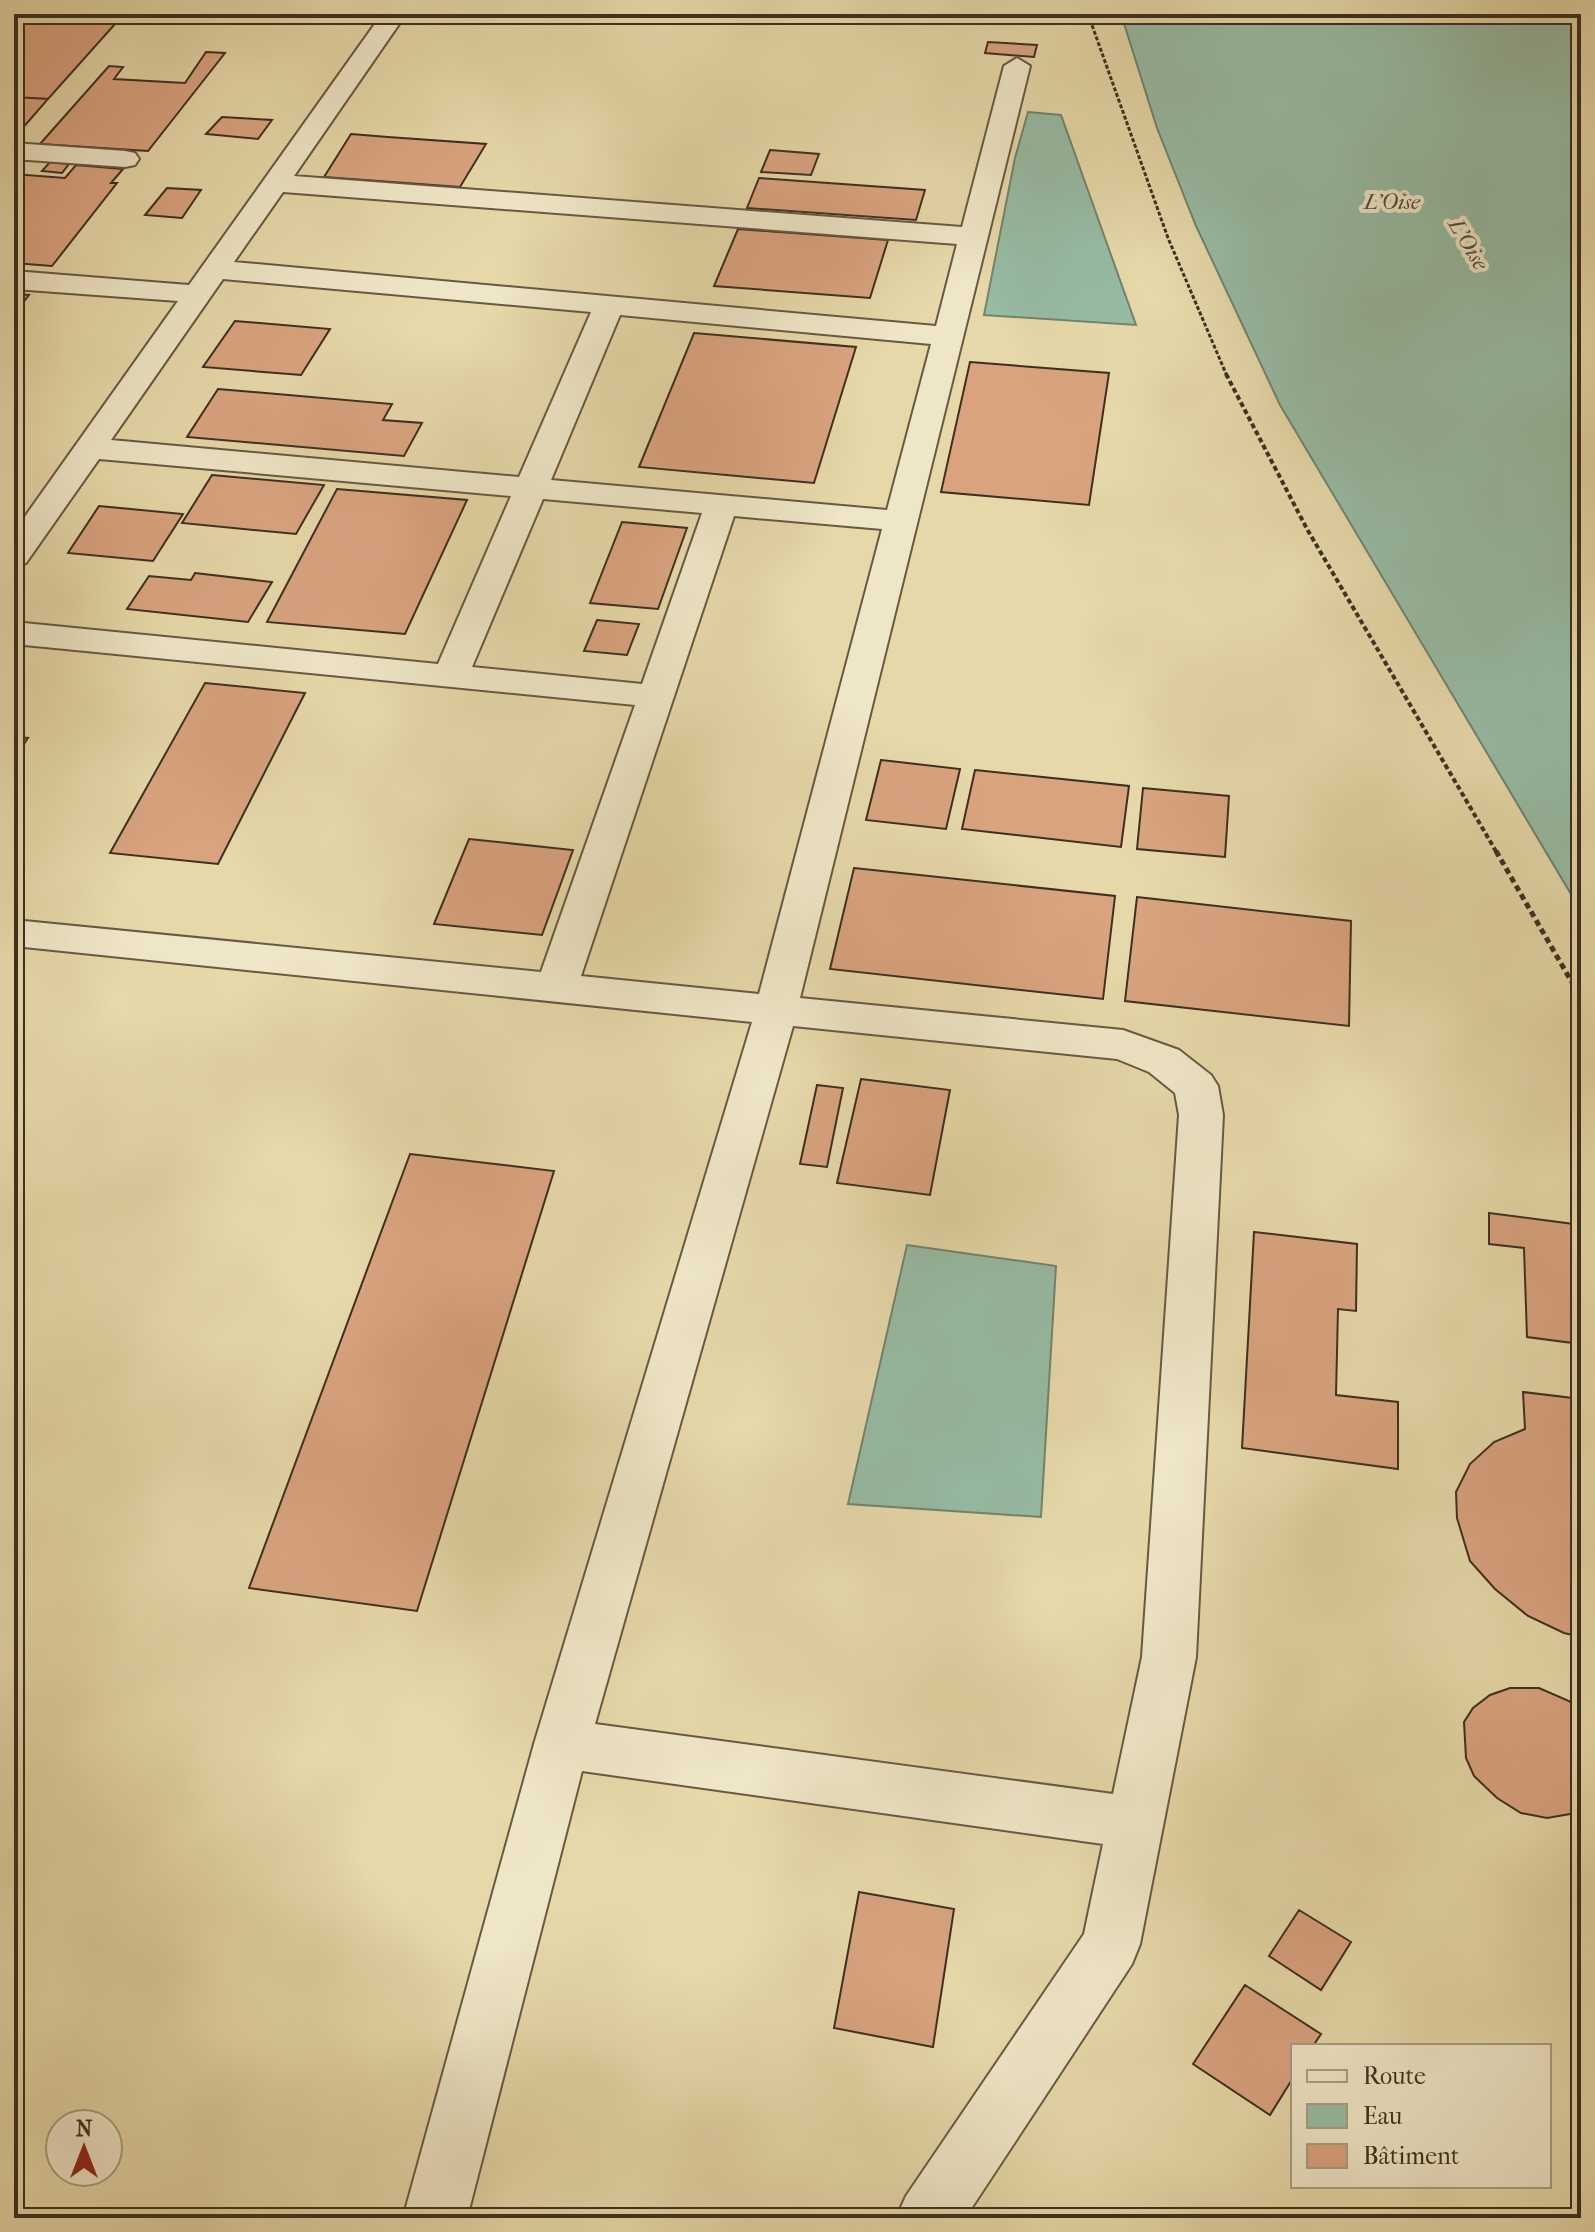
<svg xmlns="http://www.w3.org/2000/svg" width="1595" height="2232" viewBox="0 0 1595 2232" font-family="'IM FELL French Canon',serif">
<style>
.water{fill:#97bba4;stroke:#73836f;stroke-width:2}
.building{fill:#d9a380;stroke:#3e2f20;stroke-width:2}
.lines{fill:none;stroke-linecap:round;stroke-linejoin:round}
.minor-casing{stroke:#685942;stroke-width:4}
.path-far2{stroke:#3e2f20;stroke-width:3;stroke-dasharray:4 2;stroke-linecap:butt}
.path-far1{stroke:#3e2f20;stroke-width:4;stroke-dasharray:5 3;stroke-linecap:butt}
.path{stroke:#3e2f20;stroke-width:5;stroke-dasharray:6 4;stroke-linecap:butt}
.minor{fill:#efe6c7;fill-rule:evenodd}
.labels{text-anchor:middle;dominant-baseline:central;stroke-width:8;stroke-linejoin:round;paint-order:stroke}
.far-water-label{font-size:22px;font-style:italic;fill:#504b3a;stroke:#efe6c7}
</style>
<rect width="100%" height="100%" fill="#e6d8a9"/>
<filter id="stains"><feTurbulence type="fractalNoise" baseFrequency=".0025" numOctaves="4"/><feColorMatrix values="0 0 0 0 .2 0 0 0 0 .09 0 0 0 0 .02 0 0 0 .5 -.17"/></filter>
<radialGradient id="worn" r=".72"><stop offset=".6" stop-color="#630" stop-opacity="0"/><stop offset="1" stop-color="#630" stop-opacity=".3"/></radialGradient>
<path class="water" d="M1121 14H1565L1581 41V911L1280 405 1196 226 1157 128Z
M1028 112 1061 115 1136 325 984 315 1015 158Z
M907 1245 1056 1266 1041 1517 848 1504Z"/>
<path class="building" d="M14 14H124L48 99 14 97Z
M988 42 1037 45 1034 57 985 53Z
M206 52 225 53 148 151 40 144 109 66 123 67 114 79 185 83Z
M14 97 48 99 14 138Z
M222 117 272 120 258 139 206 134Z
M351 134 388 137 486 144 460 187 324 177Z
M770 150 819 154 811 175 761 172Z
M50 162 69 164 62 173 42 171Z
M76 165 123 169 111 183H117L52 266 14 263V174L65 178Z
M759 178 925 190 916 220 747 208Z
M167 188 201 190 182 218 145 215Z
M738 229 888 240 870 298 714 286Z
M14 294 29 295 14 315Z
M235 321 330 329 301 375 203 367Z
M694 333 856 347 814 483 639 467Z
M970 362 1109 373 1089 505 941 492Z
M218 389 392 404 383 420 422 423 404 456 187 437Z
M212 475 324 485 296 534 182 523Z
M337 489 467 500 405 634 267 622Z
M99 506 183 514 153 561 68 553Z
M622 522 687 528 658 609 590 603Z
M195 573 272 582 248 622 127 609 149 576 191 580Z
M597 620 639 624 627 655 584 651Z
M205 683 305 693 218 864 110 853Z
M14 737 28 738 14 759Z
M881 760 960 769 946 829 866 820Z
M975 770 1129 786 1121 847 962 829Z
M1143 788 1229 796 1225 857 1137 849Z
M469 839 573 850 542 935 434 924Z
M854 868 1115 896 1103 999 830 969Z
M1137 897 1351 921 1349 1026 1125 1001Z
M861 1079 950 1090 930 1195 837 1183Z
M817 1085 843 1088 827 1167 800 1164Z
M410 1154 554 1171 417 1611 249 1588Z
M1489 1213 1581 1225V1344L1527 1337 1524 1248 1489 1244Z
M1254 1232 1357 1244 1356 1311 1338 1309 1336 1395 1398 1402V1469L1242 1448Z
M1523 1392 1581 1399V1637L1564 1633 1528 1616 1495 1589 1470 1561 1457 1518 1456 1492 1470 1464 1494 1442 1525 1429Z
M1510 1688H1539L1569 1701 1581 1711V1809L1576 1813 1547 1818 1521 1813 1497 1798 1474 1776 1466 1758 1464 1722 1473 1708 1490 1695Z
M859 1892 954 1909 933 2047 834 2028Z
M1299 1910 1351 1942 1321 1990 1269 1956Z
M1245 1985 1321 2034 1313 2046H1293V2078L1270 2115 1193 2064Z"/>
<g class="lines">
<g class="minor-casing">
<path id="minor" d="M382 14H406L294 176 962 227 1004 66 1017 58 1030 66 800 998 1123 1030 1179 1050 1211 1075 1218 1086 1223 1115 1196 1657 1140 1944 1132 1964 965 2218H896L906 2196 1084 1934 1103 1844 582 1771 467 2218H403L534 1744 752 1022 14 946V920L541 972 635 705 14 644V622L438 664 511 496 99 459 26 563 14 566V532L178 301 14 289V271L189 285ZM283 192 957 244 936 326 234 262ZM223 279 591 312 519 477 111 440ZM620 315 931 344 887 510 551 480ZM543 499 702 513 642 684 472 667ZM734 516 882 529 759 994 581 976ZM793 1026 1117 1059 1149 1072 1175 1093 1179 1115 1142 1657 1113 1794 595 1724Z
M14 143 125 151 135 153 139 159 135 165 125 167 14 159Z"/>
</g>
<path class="path-far2" d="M1088 14 1168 238 1227 376"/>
<path class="path-far1" d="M1226 374 1307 529 1497 853"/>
<path class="path" d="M1496 851 1581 998"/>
<use href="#minor" class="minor"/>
</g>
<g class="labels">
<g class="far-water-label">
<text x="1392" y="202">L’Oise</text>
<text transform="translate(1468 244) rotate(59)">L'Oise</text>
</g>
</g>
<rect width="1595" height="2232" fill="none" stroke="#e6d8a9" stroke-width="48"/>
<rect x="16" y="16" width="1563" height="2200" fill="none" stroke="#3e2f20" stroke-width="4"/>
<rect x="24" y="24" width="1547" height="2184" fill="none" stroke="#3e2f20" stroke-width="2"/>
<rect x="1291" y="2044" width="260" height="144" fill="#efe6c7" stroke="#a89d84" stroke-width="2"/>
<rect x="1307" y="2070" width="40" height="12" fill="#efe6c7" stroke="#a89d84" stroke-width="2"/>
<text x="1363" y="2084" font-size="24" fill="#3e2f20">Route</text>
<rect x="1307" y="2104" width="40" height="24" fill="#97bba4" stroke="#a89d84" stroke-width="2"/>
<text x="1363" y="2124" font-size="24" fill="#3e2f20">Eau</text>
<rect x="1307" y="2144" width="40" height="24" fill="#d9a380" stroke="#a89d84" stroke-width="2"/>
<text x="1363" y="2164" font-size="24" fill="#3e2f20">Bâtiment</text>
<g transform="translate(84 2148)"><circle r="38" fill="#efe6c7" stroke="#a89d84" stroke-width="2"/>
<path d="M0-6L14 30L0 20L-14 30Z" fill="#8f2418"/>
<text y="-12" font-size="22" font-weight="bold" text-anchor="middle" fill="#3e2f20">N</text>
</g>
<rect width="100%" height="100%" filter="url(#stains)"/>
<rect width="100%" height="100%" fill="url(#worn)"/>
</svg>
